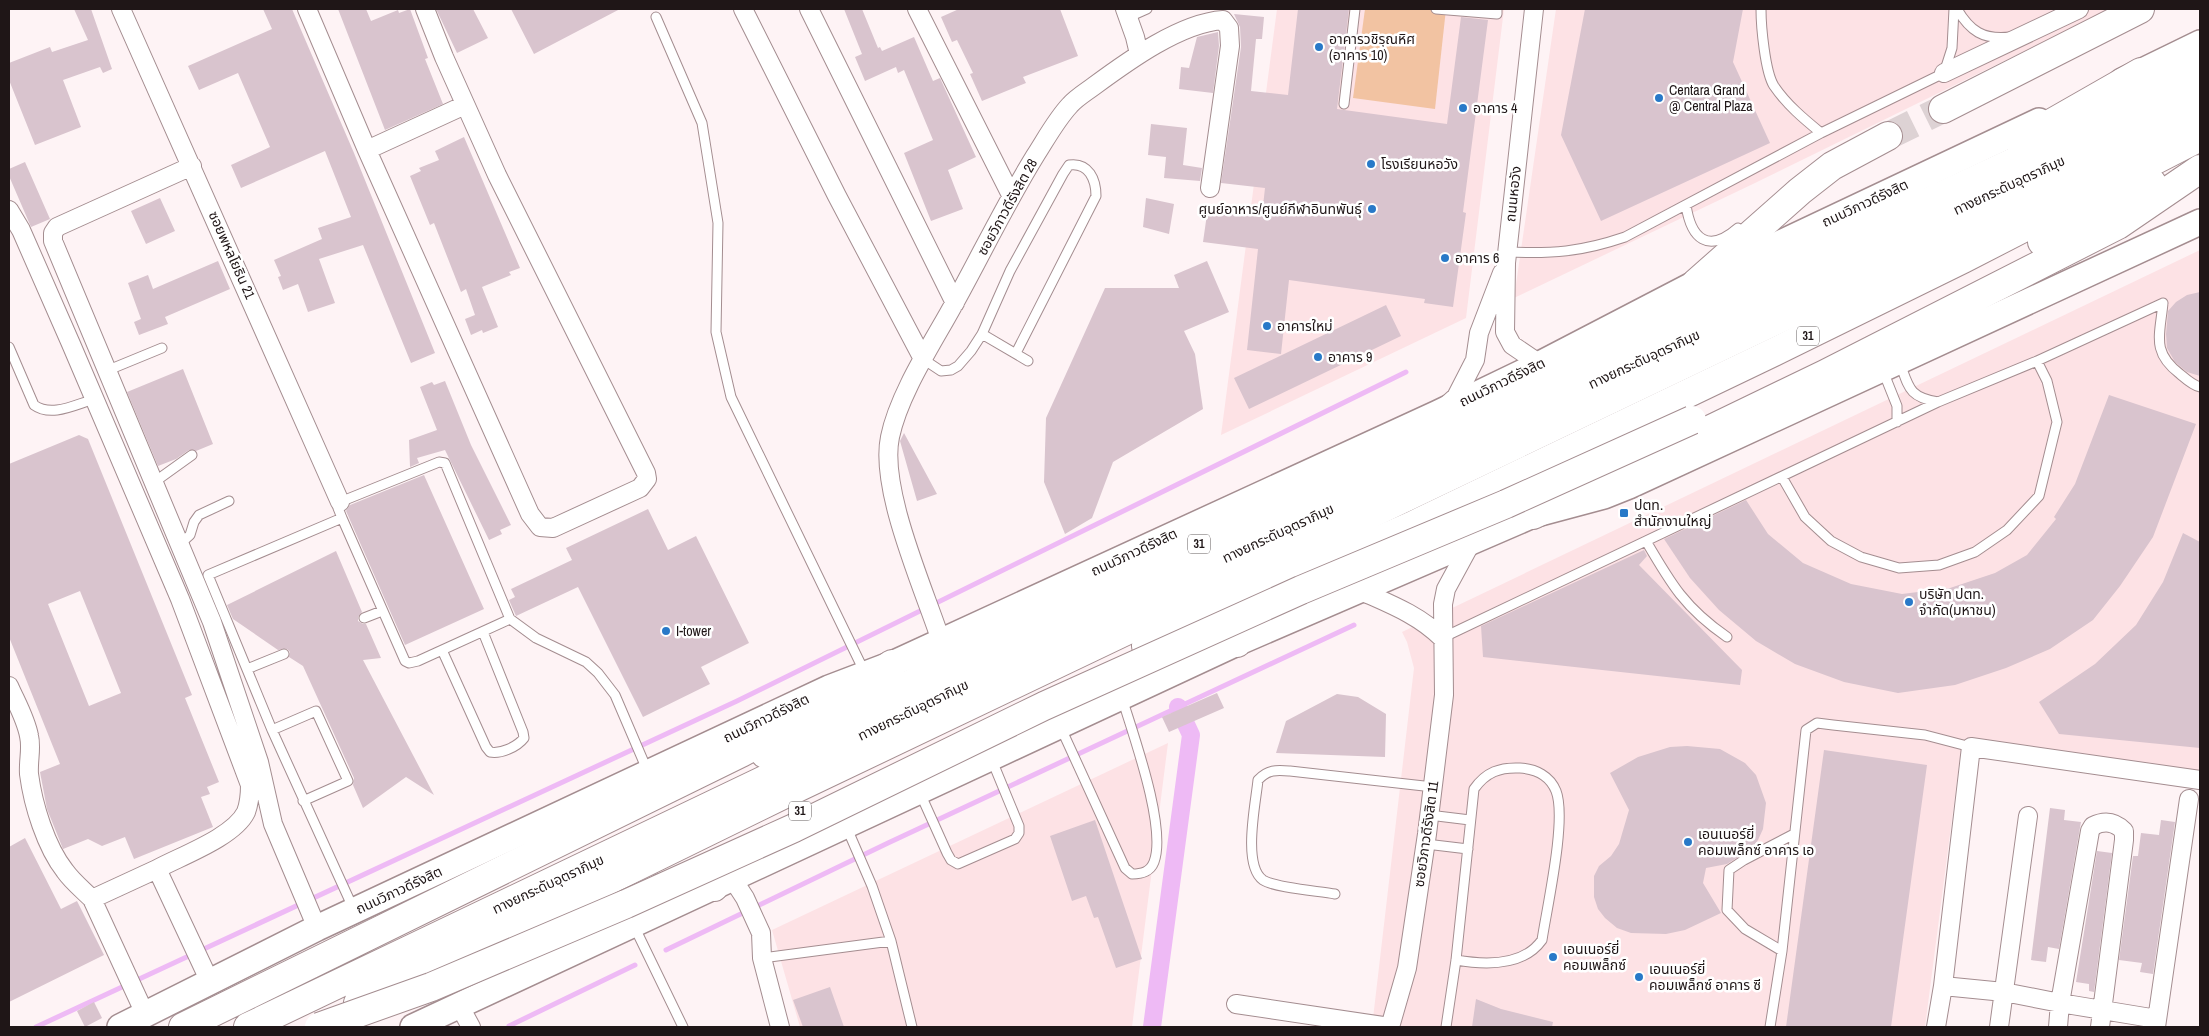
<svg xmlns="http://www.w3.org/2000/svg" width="2209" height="1036" viewBox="0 0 2209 1036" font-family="'Archivo Narrow','Noto Sans Thai',sans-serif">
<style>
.built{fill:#fde2e5}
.green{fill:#f2c3a2}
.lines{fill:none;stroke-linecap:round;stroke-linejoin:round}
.stream{stroke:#eebaf5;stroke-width:5}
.canal{stroke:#eebaf5;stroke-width:18}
.building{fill:#d9c4ce;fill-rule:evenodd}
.motorway-tunnel{stroke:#ddd2d4;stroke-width:28;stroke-dasharray:28 14;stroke-linecap:butt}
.service-casing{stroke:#a48d90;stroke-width:11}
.minor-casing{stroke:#a48d90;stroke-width:20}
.secondary-casing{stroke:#a48d90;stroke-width:28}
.trunk-casing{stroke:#a48d90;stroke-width:30}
.motorway-casing{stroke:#a48d90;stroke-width:30}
.service{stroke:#fff;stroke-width:9}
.minor{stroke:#fff;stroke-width:18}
.secondary{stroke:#fff;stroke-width:25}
.trunk{stroke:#fff;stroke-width:28}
.motorway{stroke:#fff;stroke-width:28}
.motorway-bridge-casing{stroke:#a48d90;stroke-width:30;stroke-linecap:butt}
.motorway-bridge{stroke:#fff;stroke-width:28}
.poi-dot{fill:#2879c8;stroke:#fff;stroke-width:2}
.labels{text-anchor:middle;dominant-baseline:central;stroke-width:5;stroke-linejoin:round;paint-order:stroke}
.shield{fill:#fff;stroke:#625c5d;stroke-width:1}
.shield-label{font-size:12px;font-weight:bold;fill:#1f1617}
.poi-label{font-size:14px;fill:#1f1617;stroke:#fff;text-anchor:start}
.street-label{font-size:14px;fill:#1f1617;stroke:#fff}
</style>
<rect width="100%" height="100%" fill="#fef3f5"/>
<path class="built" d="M1277 9H1504L1466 318 1221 435Z
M1556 9H2110L1755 183 1514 298Z
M2200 250V788L1974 743 1960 757 1925 1027H1372L1414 668 1407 642 1402 632Z
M1168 743 1132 1027H800L772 930Z"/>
<path class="green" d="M1365 9H1446L1435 109 1353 98Z"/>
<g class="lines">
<path class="stream" d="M666 950 888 843 1354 625
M509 1026 635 965
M36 1027 737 701 1406 372"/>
<path class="canal" d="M1152 1027 1191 735 1178 707"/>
</g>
<path class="building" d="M74 9H91L112 69 103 73 100 67 63 80 81 127 35 145 9 80V63L50 47 52 52 88 40Z
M263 9H292L354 153 435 353 411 363 363 245 319 259 335 303 308 312 298 284 283 290 278 277 281 276 274 260 322 239 318 228 351 217 325 151 241 188 231 165 270 147 238 73 199 90 188 66 272 29Z
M338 9H366L371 21 398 10 399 13 410 9 428 58 425 59 443 104 385 130Z
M436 9H473L488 38 457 53Z
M511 9H620L534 54Z
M844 9H862L878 48 880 47 882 51 914 37 933 81 940 78 976 157 948 170 963 209 931 221 904 153 933 140 904 70 898 73 896 67 865 81 855 57 862 54Z
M959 9H1060L1078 56 1023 77 1026 83 982 101 970 74 973 73 957 40 952 42 941 17Z
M1298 9H1349L1337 109 1447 124 1461 17 1488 20 1463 212 1466 213 1453 307 1424 303 1425 299 1289 280 1281 354 1247 350 1258 249 1203 242 1208 207 1262 215 1265 188 1221 183 1241 47 1240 27 1234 14 1264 17 1262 39H1256L1251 91 1288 95Z
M1585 9H1743L1733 62 1770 143 1601 221 1561 135Z
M1218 32 1219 46 1213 93 1179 89 1181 67 1189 68 1197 37Z
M1151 124 1187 128 1183 165 1202 168 1200 181 1164 178 1166 157 1148 155Z
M464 137 520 268 509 272 511 275 482 287 498 327 483 333 482 330 471 335 465 319 475 315 466 289 461 292 434 223 430 225 410 176 421 171 419 168 439 160 435 151Z
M25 162 50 219 31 227 9 176V169Z
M160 198 175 231 146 244 131 211Z
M1146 198 1174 204 1169 234 1143 227Z
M218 261 230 289 165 317 168 324 139 335 134 322 141 319 128 283 148 275 153 289Z
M1207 261 1229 312 1184 331 1195 354 1203 409 1113 462 1092 518 1065 534 1044 482 1046 418 1105 288H1179L1174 275Z
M2200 292V376L2187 372 2175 362 2167 348 2166 334 2168 311 2176 302 2187 295Z
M1386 305 1401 336 1249 409 1234 378Z
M183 369 213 444 196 451 189 450 176 459 158 466 127 392Z
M445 381 471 445 511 525 500 530 502 534 489 540 445 450 417 458 419 463 410 467 409 440 437 430 420 387 432 382 434 385Z
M2109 395 2196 424 2153 537 2120 586 2093 620 2050 649 2006 668 1955 685 1898 693 1844 682 1795 664 1756 641 1719 610 1690 578 1664 539 1746 500 1768 534 1803 563 1851 584 1902 594 1950 588 1995 573 2027 555 2056 519 2054 517 2075 484Z
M904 433 937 494 917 501 900 441Z
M79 435 88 439 192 695 185 698 219 782 207 787 210 794 201 797 213 827 134 859 125 837 102 846 88 839 63 849 47 809 40 772 60 764 9 637V464ZM80 591 121 693 89 706 48 604Z
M424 475 484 609 405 645 346 511 350 505Z
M648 509 668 550 696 536 749 643 701 667 710 684 643 717 578 587 516 616 509 600 515 597 511 589 572 560 566 548Z
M2183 533 2200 542V748L2059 734 2039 702 2095 664 2136 625 2163 582Z
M1644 550 1647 556 1639 565 1742 670 1740 685 1483 657 1481 626Z
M336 551 362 612 358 617V621L363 624H366L381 658 363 660 434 795 406 777 363 808 353 785 354 778 303 666 289 657 290 652 287 649 278 650 233 619 227 605Z
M1217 693 1224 708 1169 732 1162 717Z
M1337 694 1358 697 1386 714 1385 757 1276 753 1286 721Z
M1687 746 1720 749 1745 763 1756 775 1766 803 1763 829 1758 840 1751 849 1727 864 1706 868 1703 883 1721 913 1685 930 1666 934 1631 933 1617 928 1605 918 1598 909 1594 897V876L1599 866 1611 856 1619 844 1629 810 1610 773 1638 757 1670 747Z
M1824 750 1927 765 1891 1027H1786Z
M2050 808 2065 810 2064 820 2081 822 2059 949 2048 947 2046 962 2031 960Z
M1095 820 1142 959 1116 968 1098 917 1094 918 1086 896 1072 901 1050 836Z
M2161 820 2175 822 2153 974 2140 972 2142 963 2119 960 2133 856H2138L2141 833 2159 835Z
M25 838 61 909 77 901 104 955 9 1002V847Z
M2097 851 2112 853 2094 992 2089 991V984L2076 982Z
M830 987 844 1027H803L793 1000Z
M1476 999 1501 1009 1553 1022 1552 1027H1472Z
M94 1002 102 1018 85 1027 77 1011Z"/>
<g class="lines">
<path class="motorway-tunnel" d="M1888 136 1943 109"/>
<g class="service-casing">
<path id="service" d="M1436 9 1497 14V9
M1761 9C1761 26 1765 72 1774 86 1787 105 1804 119 1821 133
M1957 9C1970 31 1983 40 2010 37
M656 17 702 123 718 223 716 332 731 397 865 673
M1129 17 1147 9
M1344 104 1355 9
M1686 205C1691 239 1708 254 1738 228
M1507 252C1552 254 1581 252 1625 237L1821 133 1944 73 1952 48 1954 9
M2163 303C2160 335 2151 352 2180 374 2186 379 2192 385 2200 387
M982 334 1028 361
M9 347 34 405C52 418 76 404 95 399
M923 359 941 371 951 370 958 366 971 351 982 334 1010 271 1063 174 1069 165C1089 162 1096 180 1096 196L1016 353
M1900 363C1909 388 1909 397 1938 402
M106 371 162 348
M1883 371 1897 406V422
M1782 477 1805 517 1831 541 1861 557 1899 568 1939 565 1975 552 2007 530 2039 496 2057 422 2047 381 2037 361
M153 483 192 455
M342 518 338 508 340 502 439 462 445 463 510 619 536 638 586 662 598 673 615 695 648 772
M1646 541C1671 584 1685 608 1727 637
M179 545 190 535 194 522 199 515 229 501
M364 618 382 611
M1442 638 1938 402 2037 361 2163 303
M442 650 486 747 490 752C501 754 517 747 524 738L523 732 483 632
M247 669 284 654
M1060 726 1125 868 1132 874C1142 874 1150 872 1154 862 1167 828 1133 734 1122 698
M272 730 316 711 348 781 303 801
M920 793 947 853 951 860 958 864 1015 839 1019 833V826L991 758
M1429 815 1470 820
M846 826 872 886 891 941 912 1027
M1426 844 1468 849
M1335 894C1319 891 1275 888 1263 880 1242 865 1256 802 1258 780 1268 769 1277 770 1290 771L1433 787
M354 910 272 730 208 575 342 518 405 661 409 663 418 661 510 619
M634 926 683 1027
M1782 951 1745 929 1727 910 1729 870 1744 860 1794 834
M762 958 891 941
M1446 1027 1456 960 1474 789C1486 772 1500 767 1520 768 1536 769 1550 776 1556 791 1567 819 1547 907 1542 940 1523 967 1485 965 1456 960
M1770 1027 1782 951 1806 730 1817 723 1833 725 1925 735 1971 747"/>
</g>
<g class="minor-casing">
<path id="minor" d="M121 9 340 502
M307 9 367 150 530 514 540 527 553 528 640 488 647 479 646 473 497 175 444 57 425 9
M743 9 837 196 923 359
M809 9 955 303
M917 9 1011 195
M1125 9 1135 37 1139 54
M1534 9 1506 263 1505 332 1512 345 1540 364
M1944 73 2079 9
M367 150 465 105
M192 166 57 227 53 233V241L212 622 259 762 273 824 317 928
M9 210 21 230 71 344 180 599 250 785C250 795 249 804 246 812 234 837 181 856 157 869
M1446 406 1456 397 1475 360 1479 333 1502 273
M1361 591C1390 604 1419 615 1442 638
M941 641C924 589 879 489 890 437 899 393 934 341 955 302 982 253 1006 203 1035 156 1046 139 1056 120 1070 105 1076 98 1086 92 1094 86 1128 61 1180 23 1223 20L1229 28 1230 46 1210 188
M9 686C16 702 26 719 29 736 32 748 28 761 29 774 33 805 46 847 65 871 72 881 83 890 92 899L157 869 210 982
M732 878 745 898 761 933 762 958 780 1027
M92 899 145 1014
M1943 986 2004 992 2060 1003 2157 1019
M1236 1004 1390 1027
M459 1005 471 1027
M1390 1027 1407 968 1427 834 1444 695 1443 604 1446 589 1471 543
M1936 1027 1943 986 1971 747 2200 780
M1999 1027 2028 816
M2058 1027 2060 1003 2090 831 2093 826C2105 820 2115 822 2124 831V840L2100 1027
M2156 1027 2189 799"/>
</g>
<g class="secondary-casing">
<path id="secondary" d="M2122 81 2200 43
M120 1027 317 928 829 688 892 664 1438 413 1540 364 1696 283 2039 121
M413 1027 1237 643 1533 515 1604 496 1629 486 2200 222"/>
</g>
<g class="trunk-casing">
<path id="trunk" d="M2020 141 2141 72
M1237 643 1249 597
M1146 646 1249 597 1411 526 1778 350 1963 259 2200 137
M765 754 1672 317 1844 241 2082 130 2200 68
M661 888 714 887"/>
</g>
<g class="motorway-casing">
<path id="motorway" d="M1943 109 2140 9
M2042 242 2152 183
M1696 283 1800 191 1832 166 1888 136
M1533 515 1825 374 2118 225 2200 169
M358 1003 797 788 2200 118
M183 1027 741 753 850 694 892 664
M248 1027 2200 93"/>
</g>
<use href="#service" class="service"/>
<use href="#minor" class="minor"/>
<use href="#secondary" class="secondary"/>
<use href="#trunk" class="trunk"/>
<use href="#motorway" class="motorway"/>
<g class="motorway-bridge-casing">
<path id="motorway-bridge" d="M319 1027 431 987 626 904 794 828 1044 706 1301 590 1506 504 1692 420"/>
</g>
<use href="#motorway-bridge" class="motorway-bridge"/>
</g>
<g class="poi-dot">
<circle cx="1319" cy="47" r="5"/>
<circle cx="1659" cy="98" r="5"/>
<circle cx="1463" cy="108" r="5"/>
<circle cx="1371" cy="164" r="5"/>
<circle cx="1372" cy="209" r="5"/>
<circle cx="1445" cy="258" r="5"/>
<circle cx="1267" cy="326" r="5"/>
<circle cx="1318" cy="357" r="5"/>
<rect x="1619" y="508" width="10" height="10" rx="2.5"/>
<circle cx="1909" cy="602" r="5"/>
<circle cx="666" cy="631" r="5"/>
<circle cx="1688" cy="842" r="5"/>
<circle cx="1553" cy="957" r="5"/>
<circle cx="1639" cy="977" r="5"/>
</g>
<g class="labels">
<g class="shield">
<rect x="1797" y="326.5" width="22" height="19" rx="4"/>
<rect x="1188" y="534.5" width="22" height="19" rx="4"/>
<rect x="789" y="801.5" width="22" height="19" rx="4"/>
</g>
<g class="shield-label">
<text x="1808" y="336">31</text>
<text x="1199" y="544">31</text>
<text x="800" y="811">31</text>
</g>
<g class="poi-label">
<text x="1329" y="39">อาคารวชิรุณหิศ<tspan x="1329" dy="16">(อาคาร 10)</tspan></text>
<text x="1669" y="90">Centara Grand<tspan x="1669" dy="16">@ Central Plaza</tspan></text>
<text x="1473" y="108">อาคาร 4</text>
<text x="1381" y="164">โรงเรียนหอวัง</text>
<text x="1362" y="209" text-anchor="end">ศูนย์อาหาร/ศูนย์กีฬาอินทพันธุ์</text>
<text x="1455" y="258">อาคาร 6</text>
<text x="1277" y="326">อาคารใหม่</text>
<text x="1328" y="357">อาคาร 9</text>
<text x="1634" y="505">ปตท.<tspan x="1634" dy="16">สำนักงานใหญ่</tspan></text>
<text x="1919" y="594">บริษัท ปตท.<tspan x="1919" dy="16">จำกัด(มหาชน)</tspan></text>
<text x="676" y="631">I-tower</text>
<text x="1698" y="834">เอนเนอร์ยี่<tspan x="1698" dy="16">คอมเพล็กซ์ อาคาร เอ</tspan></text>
<text x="1563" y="949">เอนเนอร์ยี่<tspan x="1563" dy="16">คอมเพล็กซ์</tspan></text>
<text x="1649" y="969">เอนเนอร์ยี่<tspan x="1649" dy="16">คอมเพล็กซ์ อาคาร ซี</tspan></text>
</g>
<g class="street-label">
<text transform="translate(2009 185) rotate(-25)">ทางยกระดับอุตราภิมุข</text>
<text transform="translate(1513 194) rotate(-84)">ถนนหอวัง</text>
<text transform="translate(1865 203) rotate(-25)">ถนนวิภาวดีรังสิต</text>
<text transform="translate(1007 207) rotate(-61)">ซอยวิภาวดีรังสิต 28</text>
<text transform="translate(232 255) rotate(66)">ซอยพหลโยธิน 21</text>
<text transform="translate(1644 359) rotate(-25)">ทางยกระดับอุตราภิมุข</text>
<text transform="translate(1502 382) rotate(-26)">ถนนวิภาวดีรังสิต</text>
<text transform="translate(1278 533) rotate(-25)">ทางยกระดับอุตราภิมุข</text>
<text transform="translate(1134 552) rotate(-25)">ถนนวิภาวดีรังสิต</text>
<text transform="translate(913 710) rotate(-26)">ทางยกระดับอุตราภิมุข</text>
<text transform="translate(766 718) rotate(-26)">ถนนวิภาวดีรังสิต</text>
<text transform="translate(1426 834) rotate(-82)">ซอยวิภาวดีรังสิต 11</text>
<text transform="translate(548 884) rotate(-25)">ทางยกระดับอุตราภิมุข</text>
<text transform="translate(399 890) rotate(-25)">ถนนวิภาวดีรังสิต</text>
</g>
</g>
<rect width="2209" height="1036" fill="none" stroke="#1f1617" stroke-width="20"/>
</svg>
